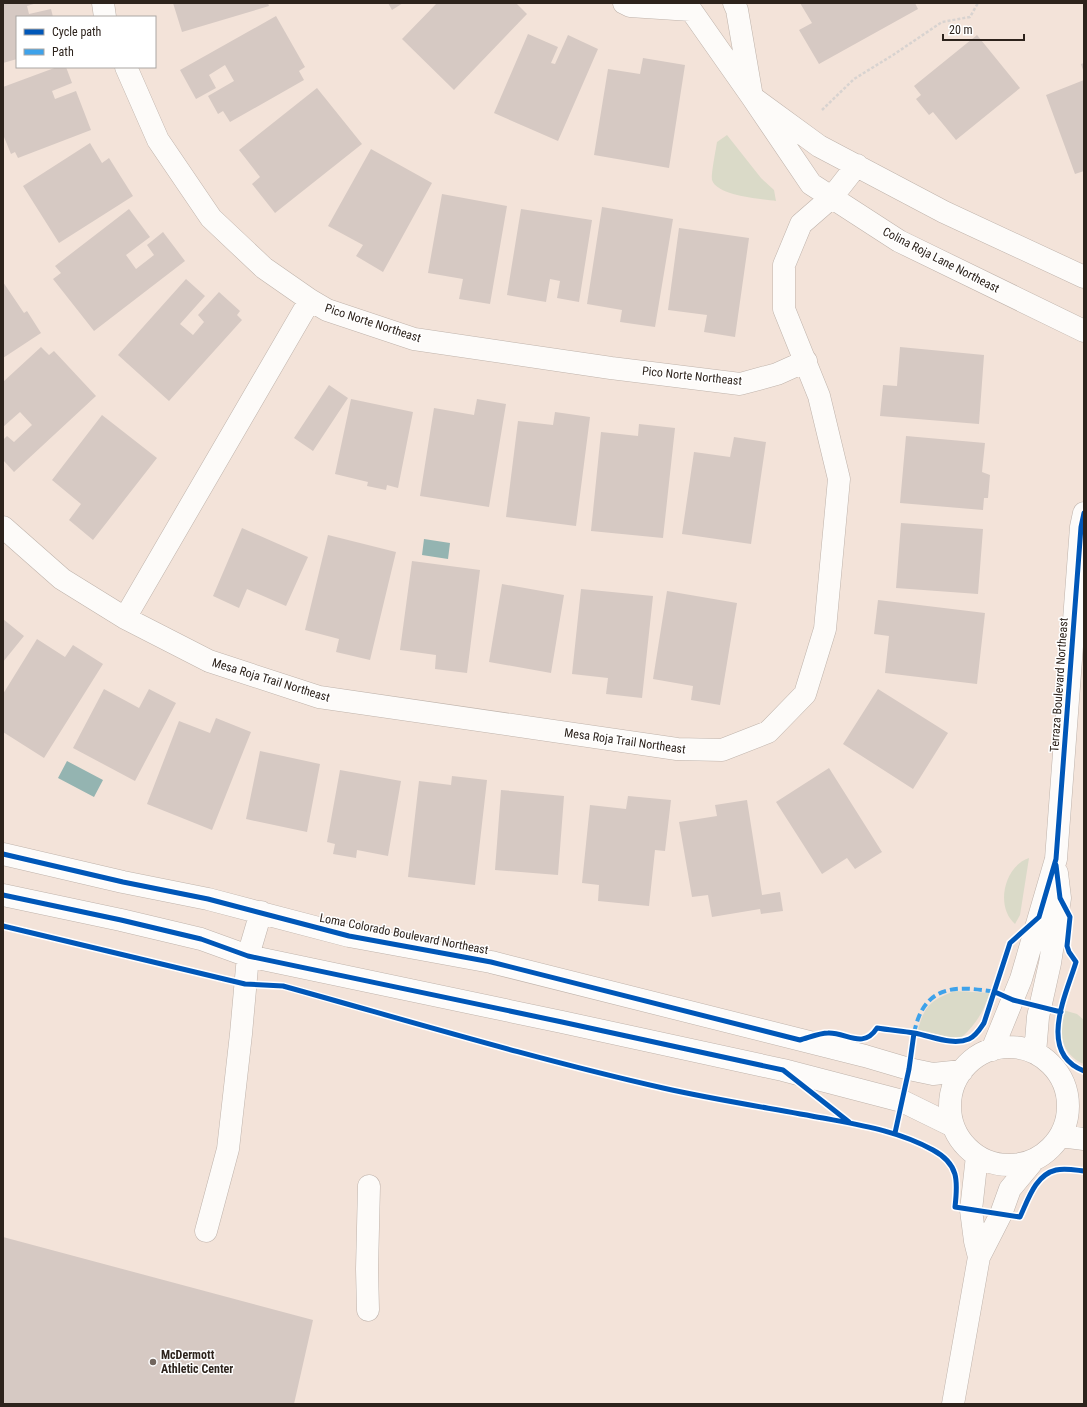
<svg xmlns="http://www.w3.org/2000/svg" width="1087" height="1407" viewBox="0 0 1087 1407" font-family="'Roboto Condensed',sans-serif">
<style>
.green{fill:#dadac8}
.water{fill:#94b4b1}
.building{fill:#d6c9c3}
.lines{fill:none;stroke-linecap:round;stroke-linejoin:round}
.minor-casing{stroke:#bfb3ab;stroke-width:23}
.path{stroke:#d8d3d0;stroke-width:2.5;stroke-dasharray:3 2;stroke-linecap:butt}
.minor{stroke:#fdfbf9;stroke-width:22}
.quiet{stroke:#3ea2ea;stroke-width:4;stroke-dasharray:8 4;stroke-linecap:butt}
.cycleway-casing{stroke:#fff;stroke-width:8}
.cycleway{stroke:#0057b8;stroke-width:5}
.poi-dot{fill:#72665e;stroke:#fff;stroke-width:1.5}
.labels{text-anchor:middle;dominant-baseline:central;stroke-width:3;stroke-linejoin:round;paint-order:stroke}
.street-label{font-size:12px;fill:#2d231c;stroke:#fff}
.poi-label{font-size:12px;font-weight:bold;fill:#2d231c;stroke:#fff;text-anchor:start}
</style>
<rect width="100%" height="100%" fill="#f3e3d9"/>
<path class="green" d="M727 135 761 178 774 190 776 201C762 199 717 196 712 180 711 174 716 149 717 142Z
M1029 858 1020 915 1015 924C995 907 1004 866 1029 858Z
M955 991 990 993C983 1012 977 1023 962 1037H948L918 1030C924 1006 932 999 955 991Z
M1063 1010 1077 1014 1084 1020V1064C1061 1055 1058 1031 1063 1010Z"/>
<path class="water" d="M424 539 450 543 448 559 422 555Z
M67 761 103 780 94 797 58 778Z"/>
<path class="building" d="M3 3H37L27 6 29 14 51 9 53 17H17V59L3 63Z
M173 3H268L269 6 182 32Z
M388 3H403L392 10Z
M437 3H492L493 4 494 3H516L527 14 454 90 402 39Z
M800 3H915L918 9 819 64 799 30 812 23Z
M276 16 305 67 299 71 304 80 230 122 223 111 218 114 208 96 234 81 225 65 209 75 216 88 196 99 180 70Z
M528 34 558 47 551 63 555 64 568 35 598 49 558 141 494 113Z
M977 35 1020 88 956 140 933 112 929 115 916 99 921 95 914 86Z
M643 58 685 65 669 168 594 155 608 69 640 74Z
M1084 63V73L1081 64Z
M57 67H66L72 83 52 91 55 99 76 91 91 130 18 158 15 152 11 154 4 137H3V87Z
M1084 80V171L1075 174 1046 95Z
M317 88 362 144 275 213 252 184 260 177 239 150Z
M90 143 102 163 109 158 133 196 59 243 23 186Z
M371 149 432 183 383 272 356 256 363 245 328 226Z
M442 194 507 206 490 304 459 299 463 279 428 273Z
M602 207 673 219 655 327 620 322 622 310 587 304Z
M129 209 150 237 126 255 136 269 154 255 147 245 163 232 185 261 94 331 53 279 61 273 55 266Z
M521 209 592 220 579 302 557 298 560 281 550 279 546 302 507 295Z
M679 228 749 238 735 337 704 332 707 315 668 310Z
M186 279 205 296 180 324 193 335 204 322 198 315 219 292 240 311 237 315 242 320 169 401 118 355Z
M3 282 24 313 27 311 41 333 3 358Z
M41 347 49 355 54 351 96 396 14 472 3 460V440L7 436 14 442 32 425 20 412 3 427V382Z
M900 347 984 355 979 424 880 416 883 385 897 386Z
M329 385 348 398 313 451 294 438Z
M351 399 413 412 398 488 387 485 386 490 367 486 368 482 335 474Z
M477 399 506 404 489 507 420 496 434 408 474 415Z
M555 412 590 417 576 526 506 517 518 421 553 425Z
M102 415 157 458 93 540 69 520 81 504 52 480Z
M639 424 675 428 663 538 591 531 601 432 638 436Z
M906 436 985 443 982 472 990 475 988 498H984L983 510 900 503Z
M734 437 766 442 751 544 682 534 694 452 730 457Z
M901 523 983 529 978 594 896 588Z
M242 528 308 557 286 606 247 589 239 608 213 596Z
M328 535 396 552 370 660 336 652 339 639 305 630Z
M412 561 480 570 467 673 435 669 436 655 400 650Z
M502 584 564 595 551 673 489 662Z
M581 589 653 596 642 698 606 694 608 678 572 674Z
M667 591 737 603 720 705 691 700 693 686 653 679Z
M878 600 985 613 977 684 885 673 889 636 874 634Z
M3 619 24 636 3 662Z
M37 639 65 657 73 645 103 664 44 758 3 732V694Z
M104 689 139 708 149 689 176 703 135 781 73 748Z
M878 689 948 733 913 789 843 744Z
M216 718 251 732 212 830 147 804 179 721 210 733Z
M260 751 320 764 307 832 246 819Z
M829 768 882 852 855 869 847 858 822 874 776 802Z
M340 770 401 781 388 856 357 850 356 858 333 854 335 844 327 842Z
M452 776 487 780 475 885 408 877 419 781 451 785Z
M501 790 564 796 558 875 495 870Z
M628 796 671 800 665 851 655 850 649 906 598 901 599 885 582 883 590 805 626 809Z
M747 800 762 895 780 892 783 911 761 914 760 909 712 917 708 895 692 897 679 822 717 816 715 805Z
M3 1237 313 1320 294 1404H3Z"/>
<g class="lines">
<g class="minor-casing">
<path id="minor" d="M103 3 105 17
M624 3 630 6 691 10
M686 3 752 97 811 184 899 241 1084 331
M734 3 737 10 752 97 819 146 944 212 1084 277
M126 67 158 140 211 218 264 268 310 300 327 310 414 339 611 368 740 384 777 374 806 361
M3 527 62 579 125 618 209 661 319 697 677 749 722 750 768 732 805 694 825 629 839 479 819 396 784 309V265L801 224 832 197 857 165
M125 618 310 300
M3 854 123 882 208 899 349 936 491 962 865 1056 909 1069 933 1074 962 1071
M3 895 121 920 201 939 248 956 562 1022 783 1070 902 1101 953 1126
M950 1106a59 59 0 1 1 118 0a59 59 0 1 1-118 0Z
M992 1050 1021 979 1056 859 1081 527 1084 513
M1035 1053 1038 1017 1050 963 1060 898 1057 873
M1060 1136 1084 1139
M977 1156 971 1210 975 1241 979 1257
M206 1231 228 1149 241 1034 248 956 261 912
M368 1310 367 1269 369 1186
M953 1404 979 1257 1001 1214 1010 1189 1034 1160"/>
</g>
<path class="path" d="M822 110 854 79 893 55 942 22 970 17 978 3"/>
<use href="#minor" class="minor"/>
<path class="quiet" d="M914 1033C924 985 954 985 995 992"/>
<g class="cycleway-casing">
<path id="cycleway" d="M3 854 123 882 208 899 349 936 491 962 800 1040C808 1038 819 1033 828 1033 846 1032 863 1050 877 1028 889 1030 902 1031 914 1033 932 1036 952 1046 969 1039 976 1036 980 1029 984 1023L1010 943 1039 917 1056 859 1081 527 1084 513
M1056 865 1060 898 1070 917 1067 946 1069 952 1076 962C1066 995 1037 1053 1084 1071
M3 895 121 920 201 939 248 956 562 1022 783 1070 849 1122
M3 926 245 984 283 986C409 1021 535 1059 663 1088 716 1100 770 1108 823 1118 860 1125 899 1131 933 1150 959 1164 958 1181 955 1207L1020 1217C1028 1200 1035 1175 1056 1170 1065 1168 1075 1170 1084 1171
M995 992 1013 1000 1061 1012
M895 1133 909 1069 914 1033"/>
</g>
<use href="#cycleway" class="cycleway"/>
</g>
<circle class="poi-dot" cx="153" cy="1362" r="4"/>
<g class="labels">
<g class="street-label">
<text transform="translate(941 260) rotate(27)">Colina Roja Lane Northeast</text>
<text transform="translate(373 323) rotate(18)">Pico Norte Northeast</text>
<text transform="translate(692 376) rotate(6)">Pico Norte Northeast</text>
<text transform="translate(271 680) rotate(17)">Mesa Roja Trail Northeast</text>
<text transform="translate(1059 685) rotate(-86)">Terraza Boulevard Northeast</text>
<text transform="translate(625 741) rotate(8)">Mesa Roja Trail Northeast</text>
<text transform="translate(404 934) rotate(11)">Loma Colorado Boulevard Northeast</text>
</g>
<g class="poi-label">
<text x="161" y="1355">McDermott<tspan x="161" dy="14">Athletic Center</tspan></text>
</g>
</g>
<rect width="1087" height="1407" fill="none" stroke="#2d231c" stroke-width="8"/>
<rect x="16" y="16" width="140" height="52" fill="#ffffff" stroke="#aba7a4"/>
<rect x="24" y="29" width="20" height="6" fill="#0057b8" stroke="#aba7a4"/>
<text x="52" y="36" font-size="12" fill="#2d231c">Cycle path</text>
<rect x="24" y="49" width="20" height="6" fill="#3ea2ea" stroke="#aba7a4"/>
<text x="52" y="56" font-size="12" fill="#2d231c">Path</text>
<path d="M943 34v6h81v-6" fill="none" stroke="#2d231c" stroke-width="2"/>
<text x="949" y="34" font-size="12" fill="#2d231c" stroke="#ffffff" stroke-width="3" paint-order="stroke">20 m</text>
</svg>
